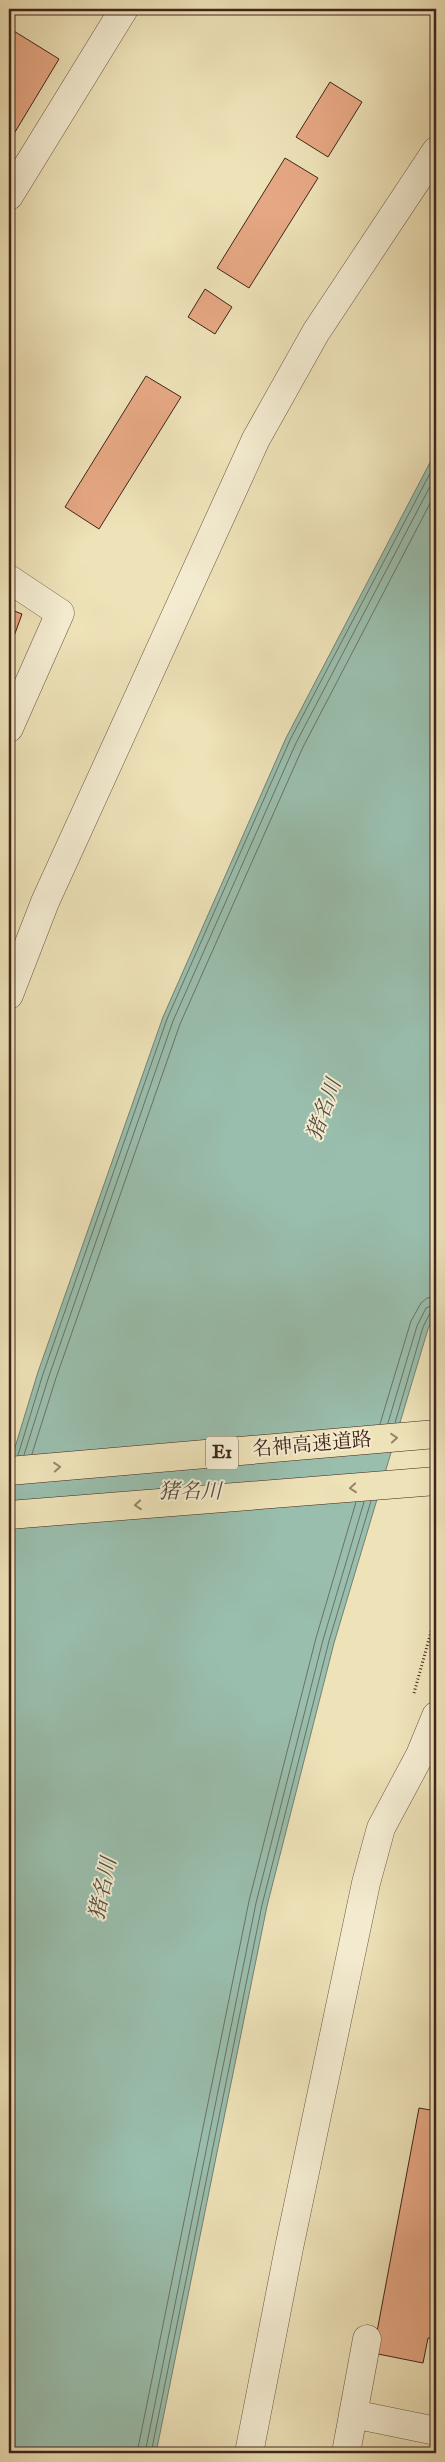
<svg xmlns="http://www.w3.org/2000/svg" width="445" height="2462" viewBox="0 0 445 2462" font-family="'IM FELL English','Noto Serif JP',serif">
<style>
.water{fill:#99bead;stroke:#758072}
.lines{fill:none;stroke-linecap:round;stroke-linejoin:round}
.shore{stroke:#6c7163;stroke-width:1}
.building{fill:#e6a884;stroke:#402419}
.minor-casing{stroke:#6c5441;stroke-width:29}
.highway-casing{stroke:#402419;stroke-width:29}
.path{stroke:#402419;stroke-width:3;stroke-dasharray:1 2.5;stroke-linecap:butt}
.minor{stroke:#f4ecd1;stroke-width:28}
.highway{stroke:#eee2b8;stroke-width:28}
.oneway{stroke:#978368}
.labels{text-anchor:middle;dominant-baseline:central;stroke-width:4;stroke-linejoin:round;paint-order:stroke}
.shield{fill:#f4ecd1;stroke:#766050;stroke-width:1}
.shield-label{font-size:19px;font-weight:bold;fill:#402419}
.street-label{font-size:20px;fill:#402419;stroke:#f4ecd1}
.water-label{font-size:21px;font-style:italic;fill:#564a3e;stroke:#f4ecd1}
</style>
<rect width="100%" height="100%" fill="#eee2b8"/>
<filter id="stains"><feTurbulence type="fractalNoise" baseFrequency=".004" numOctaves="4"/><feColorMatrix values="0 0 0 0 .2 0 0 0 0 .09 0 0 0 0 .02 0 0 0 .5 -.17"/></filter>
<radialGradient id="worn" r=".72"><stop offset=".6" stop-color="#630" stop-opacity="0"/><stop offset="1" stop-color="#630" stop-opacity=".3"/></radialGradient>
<path class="water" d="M436 451V1311L428 1329 334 1643 267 1906 156 2453H9V1467L38 1372 163 1017 286 738Z"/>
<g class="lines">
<path class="shore" d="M388 1423 417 1326 426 1308 436 1304
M395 1423 423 1327 430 1313 436 1311
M380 1424 411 1321 421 1303 427 1298 436 1297
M32 1454 56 1378 180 1024 303 747 436 492
M18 1455 43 1374 167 1019 290 740 436 462
M24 1455 49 1376 173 1021 296 743 436 475
M137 2453 249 1901 316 1638 356 1502
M145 2453 256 1903 323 1640 364 1502
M151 2453 262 1905 329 1641 371 1501"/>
</g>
<path class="building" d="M9 28 59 59 12 137 9 136Z
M330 82 362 102 328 157 296 137Z
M285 158 318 178 249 288 217 268Z
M205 289 232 307 215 334 188 317Z
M146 376 181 397 99 529 65 507Z
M9 609 22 614 9 650Z
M419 2108 436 2111V2339L428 2338 423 2363 373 2353Z"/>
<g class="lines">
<g class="minor-casing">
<path id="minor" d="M9 196 124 9
M9 579 60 613 9 728
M9 995 45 902 256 439 316 332 436 151
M353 2414 436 2431
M249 2453 289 2248 366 1883 381 1828 420 1755 436 1716
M346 2453 367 2339"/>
</g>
<g class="highway-casing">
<path id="highway" d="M9 1471 436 1434
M9 1515 436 1481"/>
</g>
<path class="path" d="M414 1693 436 1614"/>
<use href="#minor" class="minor"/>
<use href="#highway" class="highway"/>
</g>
<defs><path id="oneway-chevron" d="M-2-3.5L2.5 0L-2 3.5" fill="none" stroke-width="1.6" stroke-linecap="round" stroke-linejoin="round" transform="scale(1.25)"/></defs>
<g class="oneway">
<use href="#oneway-chevron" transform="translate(394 1438) rotate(-5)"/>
<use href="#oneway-chevron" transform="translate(57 1467) rotate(-5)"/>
<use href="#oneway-chevron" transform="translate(353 1488) rotate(175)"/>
<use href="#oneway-chevron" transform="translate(138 1505) rotate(175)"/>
</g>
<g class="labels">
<rect class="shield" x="206" y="1436.5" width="32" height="33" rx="4"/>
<g class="shield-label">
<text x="222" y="1453">E1</text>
</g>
<g class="street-label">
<text transform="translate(312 1445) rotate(-5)">名神高速道路</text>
</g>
<g class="water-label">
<text transform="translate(325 1110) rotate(-70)">猪名川</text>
<text x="190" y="1492">猪名川</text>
<text transform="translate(104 1889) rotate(-78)">猪名川</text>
</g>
</g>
<rect width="445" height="2462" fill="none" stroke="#eee2b8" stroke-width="30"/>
<rect x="10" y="10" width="425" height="2442" fill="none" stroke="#402419" stroke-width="2.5"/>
<rect x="15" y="15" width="415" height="2432" fill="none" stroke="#402419"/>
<rect width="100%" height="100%" filter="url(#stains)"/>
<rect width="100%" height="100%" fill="url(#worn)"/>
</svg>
